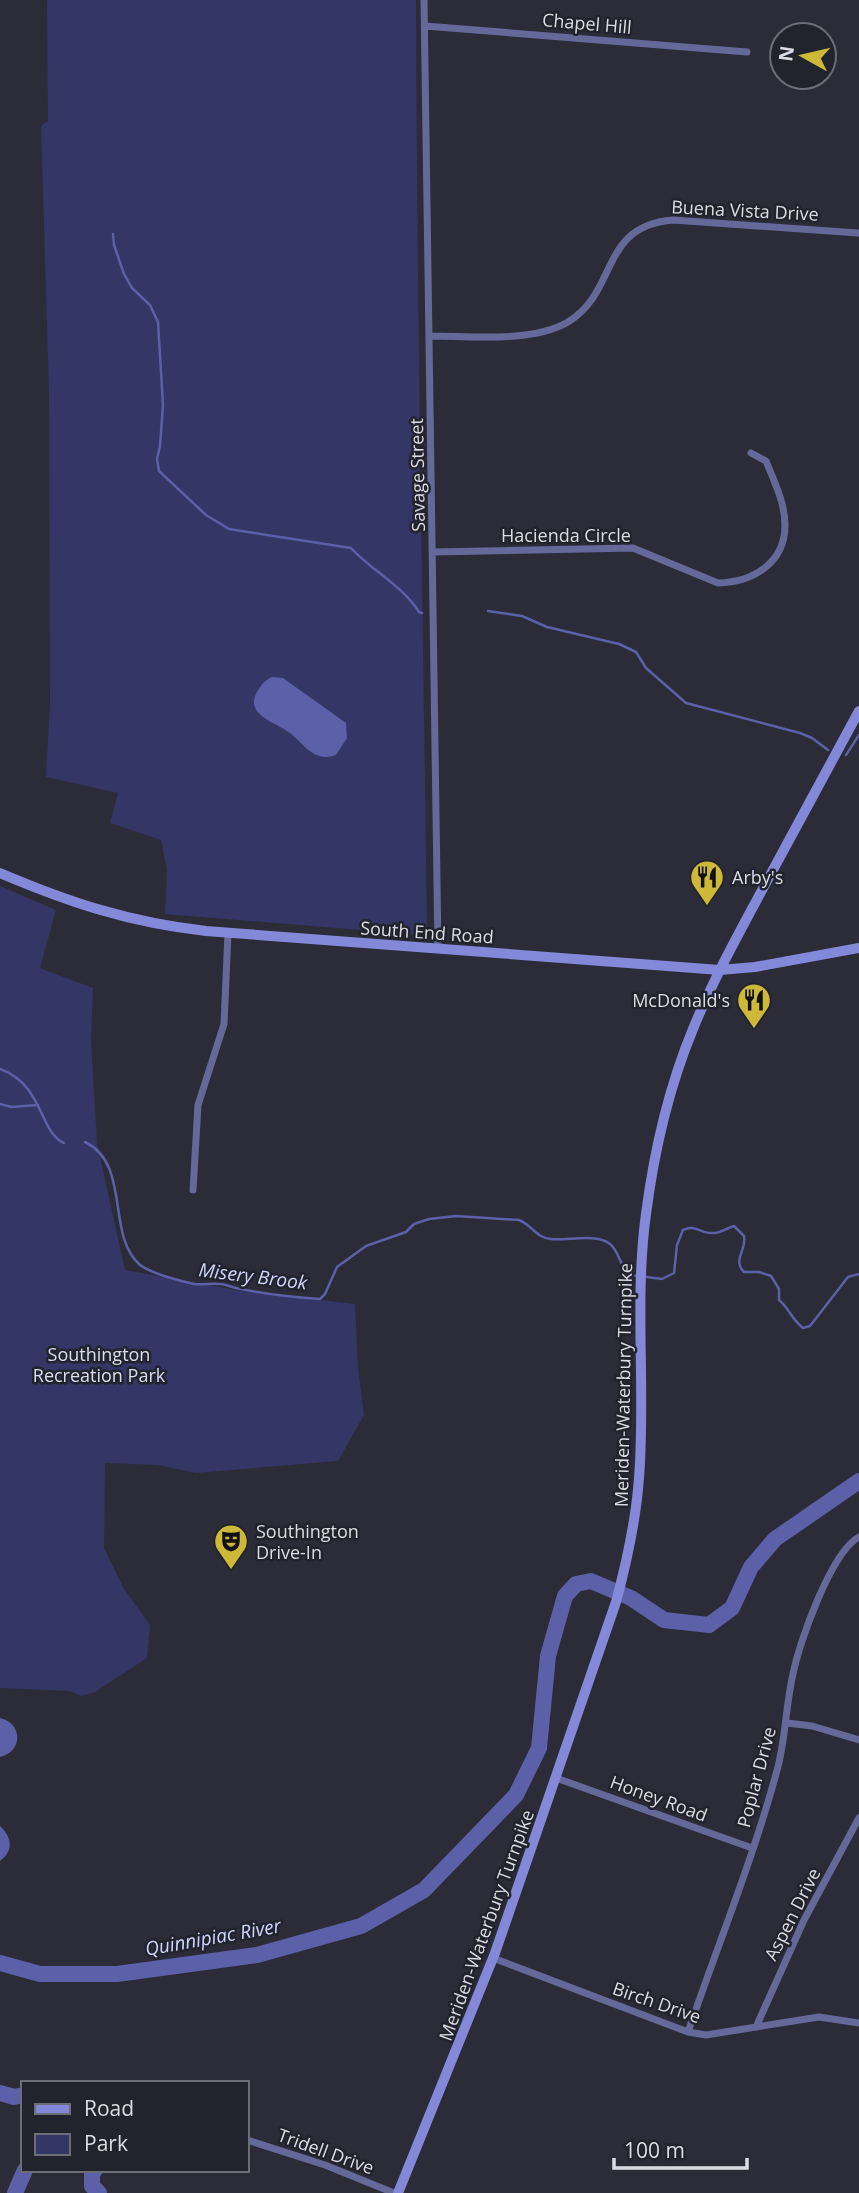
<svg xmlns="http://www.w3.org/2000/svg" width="859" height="2193" viewBox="0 0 859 2193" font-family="'Open Sans',sans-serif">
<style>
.green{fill:#343665}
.water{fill:#5c60a8}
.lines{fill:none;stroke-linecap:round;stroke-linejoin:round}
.stream{stroke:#5c60a8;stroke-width:2.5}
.river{stroke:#5c60a8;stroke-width:16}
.street{stroke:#64699a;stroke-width:7}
.secondary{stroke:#8389d8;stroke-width:10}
.labels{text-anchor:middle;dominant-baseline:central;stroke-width:5;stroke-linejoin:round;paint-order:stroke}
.street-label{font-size:18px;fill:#dcdde4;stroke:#21232d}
.poi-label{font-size:18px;fill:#dcdde4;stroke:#21232d;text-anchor:start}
.park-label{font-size:18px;fill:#dbdef3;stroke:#21232d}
.water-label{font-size:19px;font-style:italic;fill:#d0d5ff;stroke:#21232d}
</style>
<rect width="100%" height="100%" fill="#2b2c37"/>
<path class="green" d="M47 0H416C417 310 423 621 427 931L423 935 165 914 167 870 161 840 110 823 118 793 46 777 50 704 49 391 41 126 48 121Z
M0 886 56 910 40 968 93 988 91 1040 97 1143 125 1270 241 1291 355 1304 358 1367 364 1415 338 1461 196 1473 158 1465 105 1463 104 1548 124 1589 150 1625 147 1658 95 1692 81 1696 70 1691 0 1688Z"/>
<path class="water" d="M272 677 283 678 346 723 347 738 336 755C314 763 304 744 290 733 276 722 244 715 257 692 261 685 265 680 272 677Z
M0 1718C23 1723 23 1752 0 1757Z
M0 1826C12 1837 14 1851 0 1861Z"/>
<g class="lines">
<path class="stream" d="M113 234 114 245 124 274 132 288 150 305 158 322 163 405 160 446 157 459 159 471 206 515 229 529 351 548C372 571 403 586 419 612L422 613
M488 611 522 616 547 627 619 644 636 652 646 668 686 703 800 733 812 738 828 750
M846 755 859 735
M0 1069C44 1085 39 1132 64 1143
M0 1104 11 1107 38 1105
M85 1142C131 1164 106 1234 139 1264 149 1273 180 1281 194 1284 203 1285 212 1283 220 1284 226 1284 230 1287 236 1288 263 1294 292 1297 320 1299L325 1294 337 1267 366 1246 406 1232 414 1224 429 1219 456 1216 519 1220C531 1224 536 1238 551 1239 567 1241 597 1233 610 1244 620 1252 619 1267 631 1275L662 1279 674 1273 677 1245 683 1230C695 1224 700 1233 711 1233 720 1234 726 1228 734 1226L744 1236C747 1250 732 1260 744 1272H759L771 1276 779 1289V1300C789 1308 792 1320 803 1328L810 1326 848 1277 859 1274"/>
<path class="river" d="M0 1963 40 1974H117L257 1955 361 1926 424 1890 516 1795 539 1748 548 1656 565 1596 576 1584 591 1581 631 1598 664 1620 709 1625 732 1608 751 1567 775 1539 859 1481
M0 2093 14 2097 23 2095
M95 2170 92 2174V2186L99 2193
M15 2193 25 2170"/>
<path class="street" d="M424 0 438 949
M425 26 747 52
M430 336C471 336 532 343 568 322 619 291 599 226 673 220L858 233
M433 552 633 548 718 583C752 582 785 564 785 525 785 503 774 481 766 461L751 453
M193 1190 198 1105 224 1024 228 933
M787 1723 812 1726 859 1740
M556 1778 752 1848
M493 1958 688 2032 706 2035 819 2017 859 2023
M756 2027 804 1920 859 1818
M688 2032C717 1947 752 1862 776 1774 786 1741 785 1708 793 1674 799 1643 831 1552 859 1537
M247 2140 325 2165 394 2193"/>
<path class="secondary" d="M0 873C71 903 128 922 206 931L720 970 755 967 859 948
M398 2193 495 1953 616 1602C627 1561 636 1520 639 1478 646 1390 634 1301 646 1214 654 1152 669 1087 693 1029 712 982 737 937 761 892 794 832 826 771 859 711"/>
</g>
<defs>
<g id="restaurant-pin" transform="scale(1.75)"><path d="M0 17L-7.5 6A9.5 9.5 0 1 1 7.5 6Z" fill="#ceb837" stroke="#21232d"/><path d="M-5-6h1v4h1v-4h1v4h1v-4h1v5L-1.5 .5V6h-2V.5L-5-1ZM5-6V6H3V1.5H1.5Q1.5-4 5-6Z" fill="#111"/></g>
<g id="theatre-pin" transform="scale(1.75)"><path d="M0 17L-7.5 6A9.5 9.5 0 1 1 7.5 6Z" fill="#ceb837" stroke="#21232d"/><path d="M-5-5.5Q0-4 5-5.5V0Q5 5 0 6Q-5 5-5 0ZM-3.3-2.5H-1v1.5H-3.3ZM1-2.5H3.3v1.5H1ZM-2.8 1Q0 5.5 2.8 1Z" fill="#111"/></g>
</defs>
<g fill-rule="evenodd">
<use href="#restaurant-pin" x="707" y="877"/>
<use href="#restaurant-pin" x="754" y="1000"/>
<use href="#theatre-pin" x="231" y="1541"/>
</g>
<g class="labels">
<g class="street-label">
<text transform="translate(587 23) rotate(5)">Chapel Hill</text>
<text transform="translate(745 210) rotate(3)">Buena Vista Drive</text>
<text transform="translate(417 475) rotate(-91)">Savage Street</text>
<text x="566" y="535">Hacienda Circle</text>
<text transform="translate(427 932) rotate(4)">South End Road</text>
<text transform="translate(623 1385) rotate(-89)">Meriden-Waterbury Turnpike</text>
<text transform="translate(756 1777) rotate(-75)">Poplar Drive</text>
<text transform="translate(659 1798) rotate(20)">Honey Road</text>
<text transform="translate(792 1914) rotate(-63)">Aspen Drive</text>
<text transform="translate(486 1925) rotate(-70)">Meriden-Waterbury Turnpike</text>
<text transform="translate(657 2002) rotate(19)">Birch Drive</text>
<text transform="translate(326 2151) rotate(20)">Tridell Drive</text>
</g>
<g class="poi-label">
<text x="732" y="877">Arby's</text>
<text x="730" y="1000" text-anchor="end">McDonald's</text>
<text x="256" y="1531">Southington<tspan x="256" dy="21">Drive-In</tspan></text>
</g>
<g class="park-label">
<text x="99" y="1354">Southington<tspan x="99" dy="21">Recreation Park</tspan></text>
</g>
<g class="water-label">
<text transform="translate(253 1276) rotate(7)">Misery Brook</text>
<text transform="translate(213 1937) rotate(-10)">Quinnipiac River</text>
</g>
</g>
<rect x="21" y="2081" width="228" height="91" fill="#21232d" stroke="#6c6d76" stroke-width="2"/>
<rect x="35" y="2104" width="35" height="10" fill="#8389d8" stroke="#6c6d76" stroke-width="2"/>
<text x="84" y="2116" font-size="21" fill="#dcdde4">Road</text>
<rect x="35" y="2134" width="35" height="21" fill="#343665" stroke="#6c6d76" stroke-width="2"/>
<text x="84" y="2151" font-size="21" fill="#dcdde4">Park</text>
<g transform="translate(803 56) rotate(278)"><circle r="33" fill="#21232d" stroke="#6c6d76" stroke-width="2"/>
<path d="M0-5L12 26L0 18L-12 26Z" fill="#ceb837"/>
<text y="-10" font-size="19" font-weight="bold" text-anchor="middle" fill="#dcdde4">N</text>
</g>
<path d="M614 2158v10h133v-10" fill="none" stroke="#dcdde4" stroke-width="3.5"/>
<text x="624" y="2158" font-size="21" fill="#dcdde4" stroke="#21232d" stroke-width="5" paint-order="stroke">100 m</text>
</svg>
